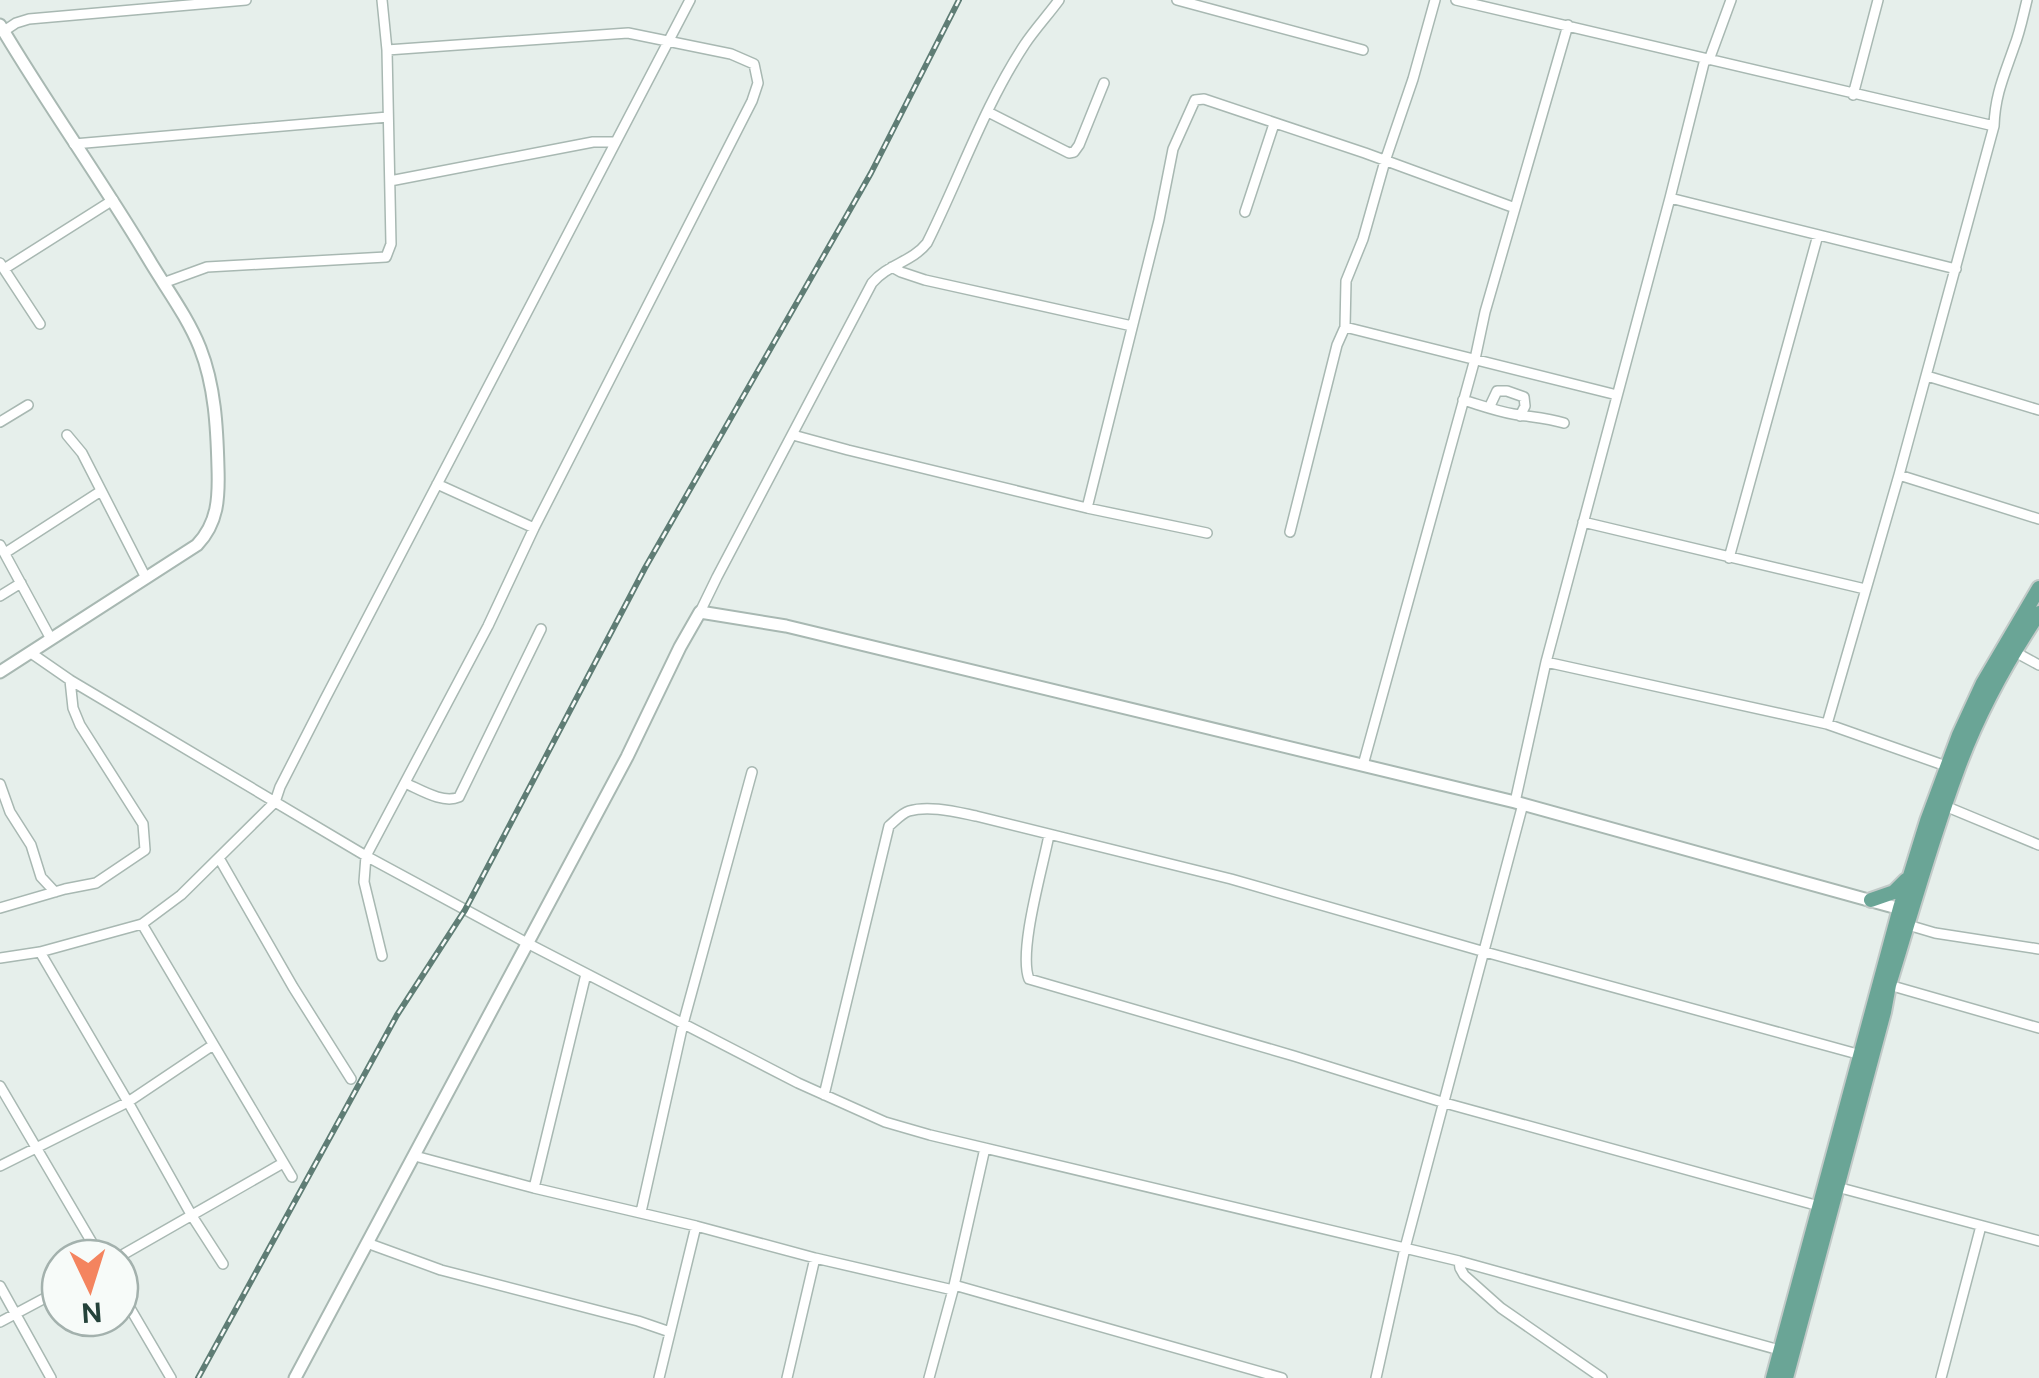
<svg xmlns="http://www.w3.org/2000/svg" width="2039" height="1378" viewBox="0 0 2039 1378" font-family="'DM Sans',sans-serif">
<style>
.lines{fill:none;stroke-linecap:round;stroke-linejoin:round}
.minor-casing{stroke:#a8b8b2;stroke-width:12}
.tertiary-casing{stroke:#a8b8b2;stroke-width:15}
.primary-casing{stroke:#c2cac8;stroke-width:18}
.minor{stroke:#fff;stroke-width:9}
.tertiary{stroke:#fff;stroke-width:11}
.primary{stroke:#6aa596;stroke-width:14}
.rail-casing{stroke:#5f7d75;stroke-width:6}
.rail{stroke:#f7fbf9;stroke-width:2.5;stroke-dasharray:8;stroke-linecap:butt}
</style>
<rect width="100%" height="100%" fill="#e6efeb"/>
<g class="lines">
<g class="minor-casing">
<path id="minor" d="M1177 0 1363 50
M1456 0 1994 126 1899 475 1827 724
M4 31 16 23 29 19 246 0
M1709 60 1731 0
M1853 95 1878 0
M988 112 1069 153 1074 152 1079 145 1104 83
M1994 126C1995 95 2004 76 2014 47 2020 32 2023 16 2027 0
M74 144 388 117
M390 181 593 142H615
M1670 198 1956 269
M1245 212 1274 124
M0 263 40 324
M892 267 901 272 925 280 1132 326
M4 269 113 200
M163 283 207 267 386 257 391 244 387 50 382 0
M1345 327 1346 281 1363 239 1385 161 1413 79 1435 0
M1927 376 2039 410
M1463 400C1480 405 1496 411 1513 414 1530 417 1547 418 1564 423
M1489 408 1497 391H1507L1524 397 1525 406 1520 416
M0 422 28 405
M67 435 82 453 146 578
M793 435 848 450 1087 508 1207 533
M1899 475 2039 519
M437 484 534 528
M1087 508 1159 220 1173 149 1195 100 1204 99 1365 153 1515 208
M1583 522 1865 589
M1290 532 1337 345 1345 327 1617 395
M0 545 51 639
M5 553 101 491
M1729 558 1818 235
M0 596 21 583
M700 612 717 577 872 283C888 264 912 262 927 243 960 177 984 106 1025 44 1035 29 1048 15 1059 0
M2015 652 2039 665
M31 653 70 680 366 856 527 943 798 1083 885 1122 930 1135 1459 1261 1783 1351
M1546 662 1827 724 1946 766
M1363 765 1475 359 1485 312 1568 25
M405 783C421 790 443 804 459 797L541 629
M0 784 10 812 31 845 41 877 55 892
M1515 802 1546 662 1670 198 1705 59
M1945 806 2039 845
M1049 835C1043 867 1018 951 1029 979L1294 1056 1445 1103 1819 1206
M219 858 293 987 351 1079
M0 908 65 889 96 883 145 850 143 824 80 725 73 708 70 680
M142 924 292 1177
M1908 925 1935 933 2039 949
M40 952 128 1102 192 1216 223 1264
M382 956 364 882 366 856 488 626 534 528 752 101 758 83 754 64 731 54 628 33 387 50
M0 958 40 952 142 924 181 895 275 802 280 787 325 699 690 0
M1889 985 2039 1028
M0 1086 101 1258
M824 1095 889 826C895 821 902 813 909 811 929 805 956 812 976 816L1231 879 1485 952 1861 1055
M415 1156 534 1188 696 1226 815 1258 953 1290
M0 1166 128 1102 213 1045
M1837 1187 2039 1241
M534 1188 586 974
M641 1212 683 1024 752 772
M367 1243 441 1270 638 1321 670 1332
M117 1258 283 1163
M1459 1261 1460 1268 1464 1275 1501 1308 1602 1378
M954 1285 1282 1378
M0 1286 51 1378
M120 1291 171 1378
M0 1322 60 1290
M659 1378 696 1226
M787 1378 815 1258
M929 1378 953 1290 985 1148
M1376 1378 1405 1248 1523 804
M1941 1378 1981 1226"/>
</g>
<g class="tertiary-casing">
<path id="tertiary" d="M0 25C48 106 103 182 151 263 168 291 188 318 200 348 215 386 217 428 218 468 219 498 218 523 197 545L0 672
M295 1378 627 757 680 647 700 612 786 626 1515 802 1908 911"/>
</g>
<g class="primary-casing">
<path id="primary" d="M1871 900 1894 892 1906 880
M1773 1378 1900 908 1927 821 1959 735 1983 683 2039 588
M1786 1378 1884 1012 1889 985C1911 914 1931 841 1957 771 1977 716 2007 661 2039 613"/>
</g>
<use href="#minor" class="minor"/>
<use href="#tertiary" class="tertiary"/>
<use href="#primary" class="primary"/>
<g class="rail-casing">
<path id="rail" d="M198 1378 397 1015 465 910 645 568 871 173 959 0"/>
</g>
<use href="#rail" class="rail"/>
</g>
<g transform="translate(90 1288) rotate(176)"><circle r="48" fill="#f7fbf9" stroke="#a3b1ad" stroke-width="2.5"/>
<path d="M0-8L18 38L0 25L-18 38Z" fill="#f4845f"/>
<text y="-15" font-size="28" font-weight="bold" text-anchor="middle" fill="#24423a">N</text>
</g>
</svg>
